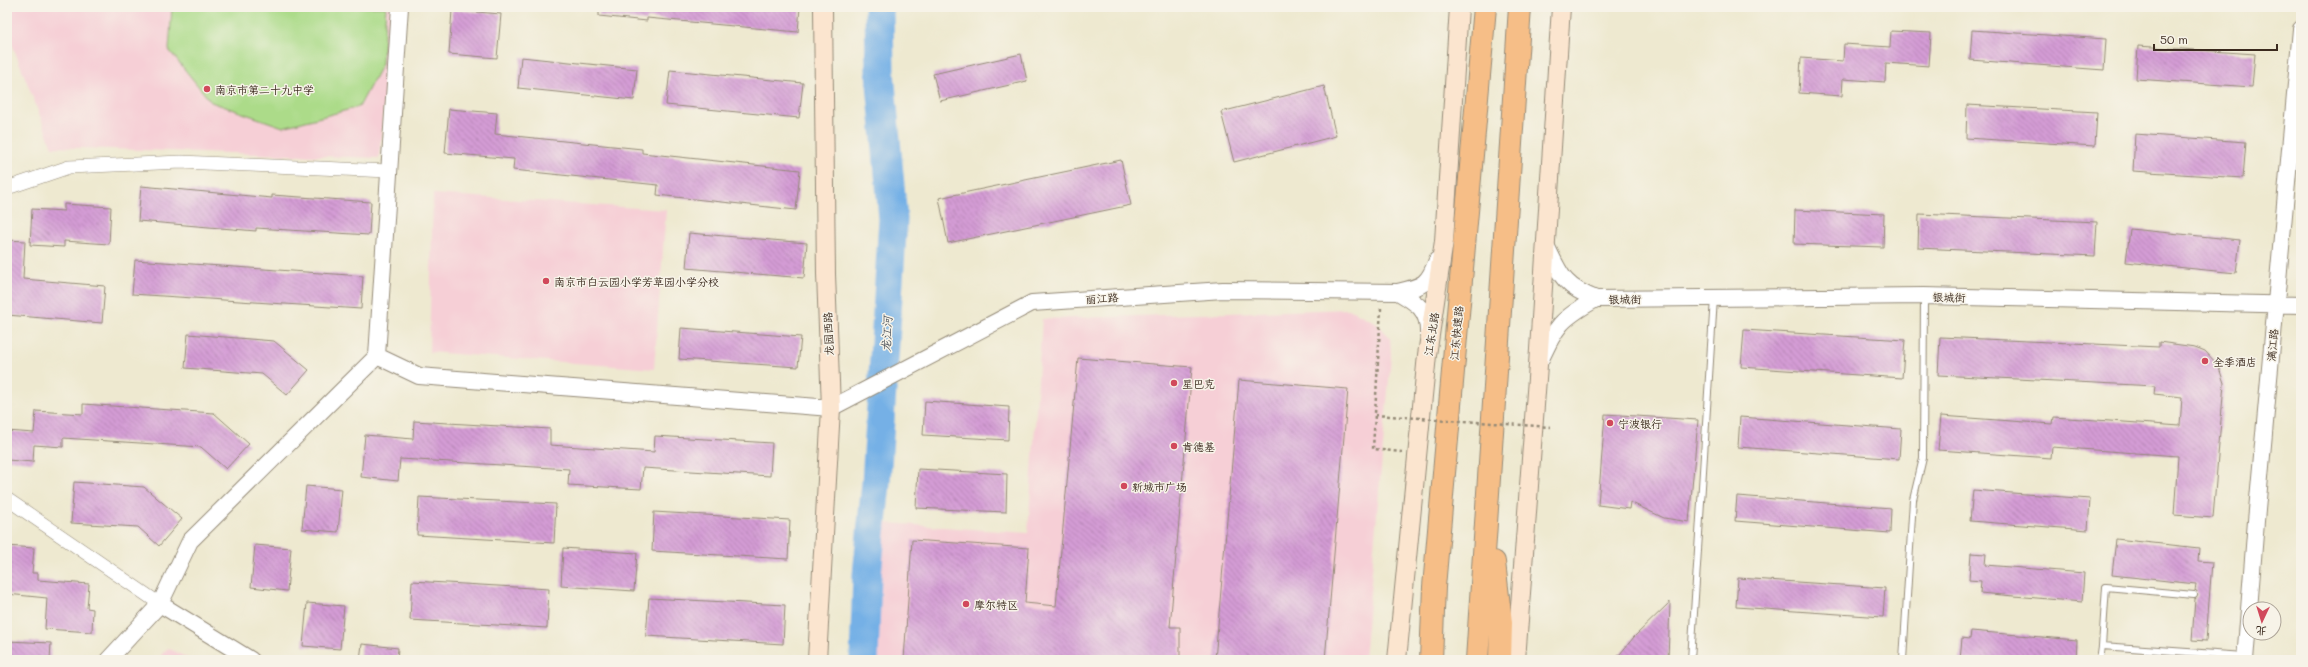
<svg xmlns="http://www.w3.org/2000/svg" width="2308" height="667" viewBox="0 0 2308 667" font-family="Mali,'LXGW WenKai TC',sans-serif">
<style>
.built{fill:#f6cfd6}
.pitch{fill:#acdb89;stroke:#748254}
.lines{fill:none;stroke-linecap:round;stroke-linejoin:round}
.river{stroke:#74b0e6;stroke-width:29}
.building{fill:url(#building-back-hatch)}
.service-casing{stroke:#948a77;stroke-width:8}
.minor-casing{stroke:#948a77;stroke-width:14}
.tertiary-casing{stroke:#948a77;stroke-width:18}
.secondary-casing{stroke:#948a77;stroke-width:20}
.trunk-casing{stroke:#948a77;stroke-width:24}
.path{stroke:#948a77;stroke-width:2.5;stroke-dasharray:3 3;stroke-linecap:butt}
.service{stroke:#fff;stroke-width:6}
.minor{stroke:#fff;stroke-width:13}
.tertiary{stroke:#fff;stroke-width:16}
.secondary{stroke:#fbe5cf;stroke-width:18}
.trunk{stroke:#f6be87;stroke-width:22}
.path-bridge{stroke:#948a77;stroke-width:2.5;stroke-dasharray:3 3;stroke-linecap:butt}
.poi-dot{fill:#d1495b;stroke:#f7f3e8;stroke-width:1.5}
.labels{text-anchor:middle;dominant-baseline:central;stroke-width:3;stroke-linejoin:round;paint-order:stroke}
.poi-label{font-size:11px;fill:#3b2a1e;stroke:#f7f3e8;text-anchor:start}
.street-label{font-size:11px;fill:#3b2a1e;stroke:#f7f3e8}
.water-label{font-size:12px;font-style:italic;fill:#4c525a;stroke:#f7f3e8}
</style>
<defs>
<pattern id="building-back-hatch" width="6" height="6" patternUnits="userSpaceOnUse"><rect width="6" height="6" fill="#d49cd5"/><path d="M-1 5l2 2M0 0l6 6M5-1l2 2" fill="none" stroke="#ad7fac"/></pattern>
</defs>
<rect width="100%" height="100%" fill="#f7f3e8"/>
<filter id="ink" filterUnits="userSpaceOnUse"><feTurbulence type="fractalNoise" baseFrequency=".025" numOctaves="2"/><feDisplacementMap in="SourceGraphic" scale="8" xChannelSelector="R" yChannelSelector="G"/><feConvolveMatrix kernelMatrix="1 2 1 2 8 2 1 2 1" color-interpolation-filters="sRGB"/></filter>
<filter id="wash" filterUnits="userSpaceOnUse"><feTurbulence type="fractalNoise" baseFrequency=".012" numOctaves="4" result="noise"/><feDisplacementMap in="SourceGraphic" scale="16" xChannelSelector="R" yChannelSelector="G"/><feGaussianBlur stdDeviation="0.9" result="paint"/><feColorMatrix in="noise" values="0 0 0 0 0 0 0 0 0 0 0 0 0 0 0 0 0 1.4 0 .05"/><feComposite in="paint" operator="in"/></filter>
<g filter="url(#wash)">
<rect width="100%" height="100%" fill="#eee9d0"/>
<path class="built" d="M7 7H393L379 158 52 147 7 31Z
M433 194 666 210 654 369 429 352Z
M1349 309 1375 322 1390 337 1391 357 1364 660H852L858 521 1028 533 1042 319Z
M168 648 191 660H156Z"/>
<path class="pitch" d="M172 7H386L382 64 359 107 283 127 211 102 169 50Z"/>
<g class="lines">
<path class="river" d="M864 660 867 575 876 483 893 219 880 72 879 7"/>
</g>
<g id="blocks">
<path class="building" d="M599 7H800L798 32 647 18V21L599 16Z
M452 10 501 14 497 58 449 54Z
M1972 30 2106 39 2104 70 1970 60Z
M1891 31 1931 33 1929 66 1886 63 1885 82 1843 79 1842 96 1799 93 1801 58 1843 61 1844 44 1890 47Z
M2138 46 2255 54 2252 87 2136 79Z
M1021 54 1027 81 940 101 933 74Z
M521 57 637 69 634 100 518 88Z
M670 70 803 83 799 118 666 105Z
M1324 86 1336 136 1234 162 1221 112Z
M1967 105 2097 112 2095 146 1966 138Z
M449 109 497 113 495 134 642 149V153L800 170 796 210 657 195 658 185 513 170 514 159 445 153Z
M2135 134 2246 142 2243 178 2133 171Z
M1121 160 1131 205 948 243 939 198Z
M141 186 272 198V195L371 202 369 235 256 228V231L138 221Z
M64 204 111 207 109 244 64 241V247L30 245 32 209 64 211Z
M1795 210 1884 214 1883 247 1794 244Z
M1919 214 2097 222 2095 256 1918 248Z
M2130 229 2240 240 2236 273 2126 262Z
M689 233 807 243 804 278 686 268Z
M7 240 25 241 23 279 105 286 102 323 7 315Z
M135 260 363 276 361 309 132 294Z
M681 328 801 337 798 367 679 359Z
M1744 330 1905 340 1902 378 1741 367Z
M188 334 274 341 309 370 287 395 262 374 185 368Z
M1940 337 2159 347V342L2195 347 2205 351 2218 365 2224 383 2213 518 2174 515 2178 456 2052 447 2051 458 1938 450 1941 416 2053 424 2054 417 2180 426 2182 397 2154 394 2155 386 1938 375Z
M1078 358 1192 367 1170 627H1180V660H904L912 540 1029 548 1025 603 1056 606Z
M1239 380 1348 389 1325 660H1215Z
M925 401 1009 407 1008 440 923 435Z
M83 404 214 413 249 444 226 469 201 447 63 438V447L34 445 33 462 7 460V431L34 433 36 411 83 414Z
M1605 414 1698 420 1689 522 1664 518 1630 502 1629 509 1598 505Z
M1740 417 1901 429 1899 459 1738 447Z
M414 421 550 429V445L654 452 655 436 772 443 770 476 643 468 641 489 568 485 569 469 400 459 398 481 361 477 365 435 413 439Z
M918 469 1007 474 1006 512 916 508Z
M74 482 144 487 182 519 159 546 138 527 71 523Z
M306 486 342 489 338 532 302 529Z
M1973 490 2090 499 2088 530 1970 521Z
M1737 496 1891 508 1890 533 1735 521Z
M419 497 556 504 554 543 417 535Z
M654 512 790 520 788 559 652 551Z
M2116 539 2199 548 2198 561 2212 562 2206 641 2192 640 2195 599 2198 595 2195 591 2196 584 2112 575Z
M255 545 291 548 287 591 251 587Z
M7 546 34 548 32 573H38V580L89 584 87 608 93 609 92 632 45 629 47 598 7 594Z
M563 548 637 553 634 591 561 586Z
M1971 553 1986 554 1985 565 2084 573 2082 602 1980 593 1981 581 1969 580Z
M1738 578 1885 588 1883 617 1736 607Z
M412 581 549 589 547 628 410 620Z
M649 598 785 605 783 644 646 636Z
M1670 602 1668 660H1615L1634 637Z
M307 603 344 606 340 649 303 646Z
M1971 631 2077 640 2076 660H1960L1962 638 1970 639Z
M7 641 51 643 50 660H7Z
M362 644 398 648 397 660H360Z"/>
</g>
</g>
<g filter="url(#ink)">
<use href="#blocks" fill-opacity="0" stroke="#948a77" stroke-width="1"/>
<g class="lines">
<g class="service-casing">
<path id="service" d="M2102 646 2106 587 2194 595
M1691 660 1714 298
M1903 660 1913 500 1923 458 1924 297
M2100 660 2102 646 2244 656"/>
</g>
<g class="minor-casing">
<path id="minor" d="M7 188 69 167 181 162 389 171
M7 499 160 604"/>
</g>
<g class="tertiary-casing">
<path id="tertiary" d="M1546 245C1561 276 1563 286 1596 299L1924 296 2301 305
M1398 292C1417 303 1429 310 1428 334
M377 356 419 376 831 408 1032 303 1223 290 1398 292C1423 286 1428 285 1437 260
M1539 363C1557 325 1559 320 1596 299
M160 604 251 660
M108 660 160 604 190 541 377 356 400 7
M2245 660 2256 521 2301 29"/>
</g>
<g class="secondary-casing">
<path id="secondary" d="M817 660 831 408 826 274 823 7
M1397 660 1427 355 1444 241 1459 7
M1516 660 1538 365 1561 7"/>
</g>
<g class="trunk-casing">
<path id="trunk" d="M1494 562 1501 623 1500 660
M1431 660 1434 587 1485 7
M1477 660 1520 7"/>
</g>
<path class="path" d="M1381 308 1373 449 1402 452"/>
<use href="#service" class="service"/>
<use href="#minor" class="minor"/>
<use href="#tertiary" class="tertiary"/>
<use href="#secondary" class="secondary"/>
<use href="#trunk" class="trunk"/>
<path class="path-bridge" d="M1375 415 1551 427"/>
</g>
</g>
<g class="poi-dot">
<circle cx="207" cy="89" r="4"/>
<circle cx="546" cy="281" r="4"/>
<circle cx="2205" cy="361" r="4"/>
<circle cx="1174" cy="383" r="4"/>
<circle cx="1610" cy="423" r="4"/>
<circle cx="1174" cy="446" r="4"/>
<circle cx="1124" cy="486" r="4"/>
<circle cx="966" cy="604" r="4"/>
</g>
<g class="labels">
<g class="poi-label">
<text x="215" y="89">南京市第二十九中学</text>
<text x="554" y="281">南京市白云园小学芳草园小学分校</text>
<text x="2213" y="361">全季酒店</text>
<text x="1182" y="383">星巴克</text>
<text x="1618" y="423">宁波银行</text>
<text x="1182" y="446">肯德基</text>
<text x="1132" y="486">新城市广场</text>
<text x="974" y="604">摩尔特区</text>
</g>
<g class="street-label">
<text transform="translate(1949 297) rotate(1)">银城街</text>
<text transform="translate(1102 298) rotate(-4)">丽江路</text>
<text transform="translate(1625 299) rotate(-1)">银城街</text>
<text transform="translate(1456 333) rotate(-85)">江东快速路</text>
<text transform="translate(828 334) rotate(-92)">龙园西路</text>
<text transform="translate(1431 334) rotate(-81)">江东北路</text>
<text transform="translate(2272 345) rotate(-85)">漓江路</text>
</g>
<g class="water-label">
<text transform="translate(886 334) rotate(-87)">龙江河</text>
</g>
</g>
<rect width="2308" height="667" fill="none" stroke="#f7f3e8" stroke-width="24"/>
<g transform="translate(2262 621) rotate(184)"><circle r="19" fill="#f7f3e8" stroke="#aca397"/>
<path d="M0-3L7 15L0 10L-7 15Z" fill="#d1495b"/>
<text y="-6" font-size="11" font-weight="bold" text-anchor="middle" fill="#3b2a1e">北</text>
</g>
<path d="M2154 44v6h123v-6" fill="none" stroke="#3b2a1e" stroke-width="2"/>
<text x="2160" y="44" font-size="12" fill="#3b2a1e" stroke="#f7f3e8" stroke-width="3" paint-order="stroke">50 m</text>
</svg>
